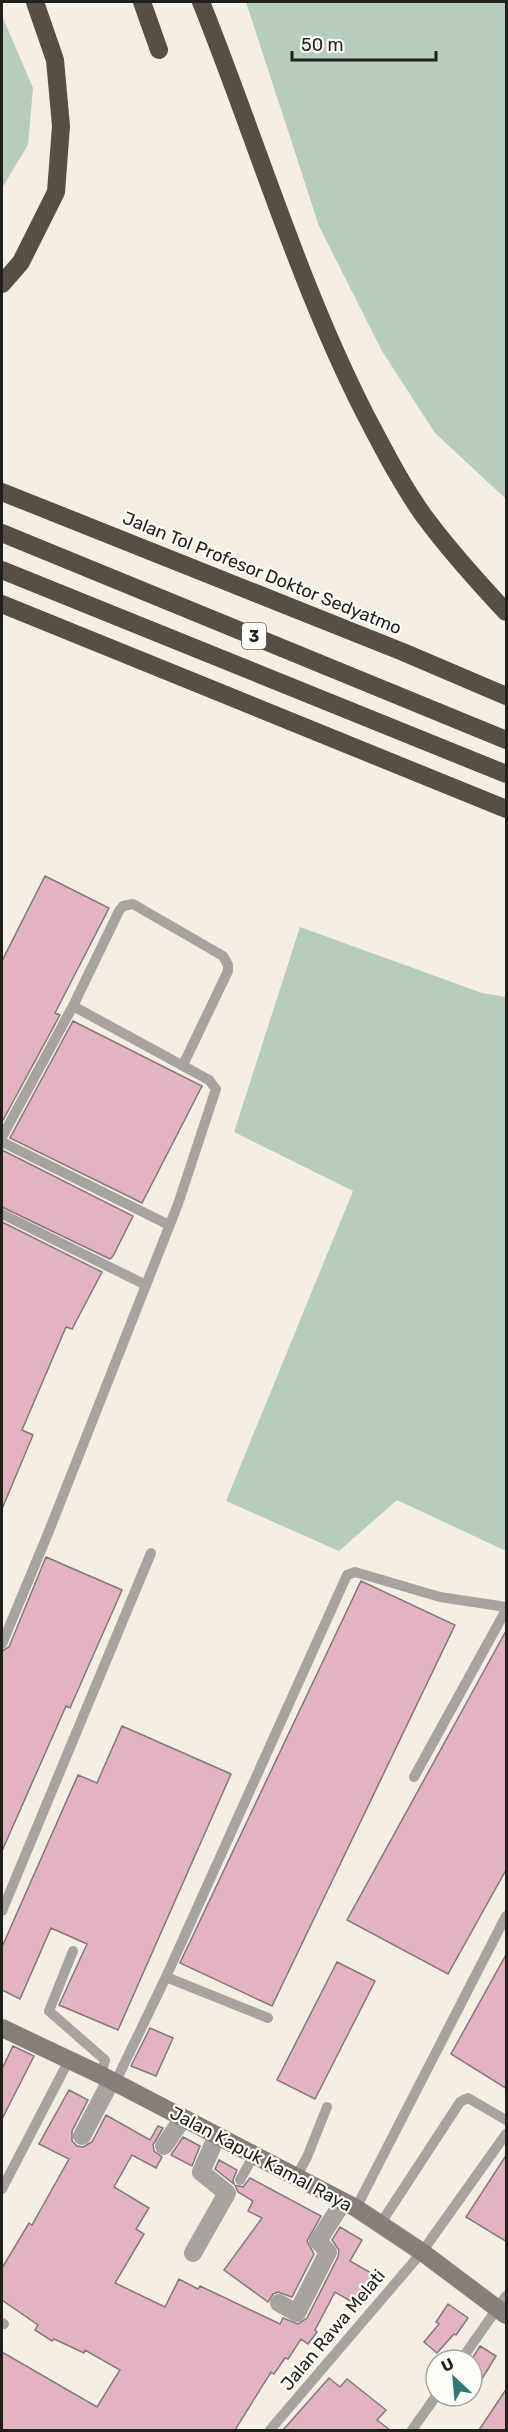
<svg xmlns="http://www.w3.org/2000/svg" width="508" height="2432" viewBox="0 0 508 2432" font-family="Rubik,sans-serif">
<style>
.green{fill:#b5cdba}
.building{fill:#e2b3c3;stroke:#85777b;stroke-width:1.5}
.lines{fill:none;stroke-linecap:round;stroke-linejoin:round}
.lane{stroke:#a8a39f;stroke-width:10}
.street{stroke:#a8a39f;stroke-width:18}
.secondary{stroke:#857f78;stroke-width:18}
.highway{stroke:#574f46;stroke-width:18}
.labels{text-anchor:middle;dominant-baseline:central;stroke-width:4.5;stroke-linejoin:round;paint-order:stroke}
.shield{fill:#fefdf7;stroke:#63625c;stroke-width:1.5}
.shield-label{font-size:16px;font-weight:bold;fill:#211f1a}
.street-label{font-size:18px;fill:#211f1a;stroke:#fefdf7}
</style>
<rect width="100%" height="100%" fill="#f4efe2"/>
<path class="green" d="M246 2H506V499L435 433 382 351 319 226Z
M2 16 33 88 28 145 2 188Z
M300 927 482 993 506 997V1551L397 1500 339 1551 226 1501 353 1191 234 1132Z"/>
<path class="building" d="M45 876 109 908 55 1013 60 1015 2 1122V961Z
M73 1021 202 1086 142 1203 10 1138Z
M2 1150 133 1216 113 1256 110 1259 2 1207Z
M2 1222 102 1272 72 1329 66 1327 22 1430 33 1435 2 1509Z
M46 1557 122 1590 70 1708 66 1706 2 1851V1651L9 1647Z
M361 1581 455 1625 272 2006 180 1963Z
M507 1629V1868L448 1974 347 1920Z
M122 1726 231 1774 118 2030 59 2005 87 1944 51 1928 20 1999 2 1990V1947L78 1775 97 1783Z
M507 1953V2089L451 2054Z
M337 1962 375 1981 315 2099 277 2080Z
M150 2028 173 2038 156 2076 131 2066Z
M13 2046 34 2056 2 2119V2069Z
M69 2090 88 2100 72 2131V2141L77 2146 83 2147 92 2142 106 2115 150 2140 158 2126 163 2128 153 2145 154 2151 162 2157 156 2168 132 2155 114 2187 149 2208 136 2229 144 2234 115 2283 165 2307 179 2279 198 2289 200 2286 280 2324 283 2318 298 2324 307 2318 338 2257 339 2250 332 2240 340 2227 362 2240 350 2261 378 2277 361 2307 335 2292 315 2330 317 2332 308 2344 301 2339 288 2359 285 2358 274 2374 271 2372 235 2430H2V2352L97 2407 120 2370 85 2350 84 2353 54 2339 52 2341 35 2330 38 2325 2 2300V2268L29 2223 32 2225 69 2159 39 2144Z
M183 2137 200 2146 192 2166 171 2155Z
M507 2154V2242L466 2217Z
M219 2160 237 2170 233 2180 234 2184 215 2169Z
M250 2178 321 2216 307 2241 314 2254 292 2297 278 2292 273 2294 268 2302 224 2270 262 2218 248 2211 253 2201 238 2192 235 2185 243 2187Z
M448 2304 468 2318 456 2335 454 2334 437 2353 424 2342 439 2324 436 2322Z
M480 2346 496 2356 472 2395V2359Z
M329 2378 340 2387 347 2379 386 2410 377 2420 390 2430H283Z
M507 2388V2430H479Z"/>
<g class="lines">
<path class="lane" d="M2 1137 73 1006
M2 1142 169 1225
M2 1214 146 1285
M2 1644 49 1531 178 1204 216 1089 209 1080 73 1006 119 911 123 906 133 904 223 956 228 965V971L183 1065
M414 1777 506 1610
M2 1911 151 1553
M73 1951 49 2011 105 2060 101 2075
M166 1977 268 2018
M115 2083 166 1977 347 1575 355 1572 440 1597 506 1607
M296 2177 307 2157 327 2107
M240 2180 254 2155
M2 2189 69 2060
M356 2208 506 1916
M381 2223 460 2102 468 2098 506 2120
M2 2323 4 2324
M461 2360 506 2296
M270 2430 422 2252 506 2134
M412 2430 436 2396"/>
<path class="street" d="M82 2136 111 2081
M164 2146 183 2118
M193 2253 227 2193 201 2172 217 2136
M279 2303 297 2313 328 2252 318 2241 343 2202"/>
<path class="secondary" d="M2 2028 101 2075 356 2208 422 2252 506 2315"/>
<path class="highway" d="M142 2 159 50
M201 2C256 139 298 282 365 414 383 448 401 484 424 516 449 550 477 581 506 612
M2 284 21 262 56 192 61 126 55 60 35 2
M2 492 403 652 506 696
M2 533 506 740
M2 570 506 774
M2 604 506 809"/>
</g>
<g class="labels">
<rect class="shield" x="242" y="623" width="24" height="26" rx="4.5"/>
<g class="shield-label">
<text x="254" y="636">3</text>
</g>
<g class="street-label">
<text transform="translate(262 573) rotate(22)">Jalan Tol Profesor Doktor Sedyatmo</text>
<text transform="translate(261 2159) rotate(28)">Jalan Kapuk Kamal Raya</text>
<text transform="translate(333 2330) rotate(-50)">Jalan Rawa Melati</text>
</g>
</g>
<rect width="508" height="2432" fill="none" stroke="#211f1a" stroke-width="6"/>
<g transform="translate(454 2378) rotate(334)"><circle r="28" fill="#fefdf7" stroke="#a6a49f" stroke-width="1.5"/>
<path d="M0-4.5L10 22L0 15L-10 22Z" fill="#317973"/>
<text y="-9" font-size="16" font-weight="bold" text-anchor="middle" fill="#211f1a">U</text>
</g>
<path d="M292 51v9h144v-9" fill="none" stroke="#211f1a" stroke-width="3"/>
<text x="301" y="51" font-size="18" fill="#211f1a" stroke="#fefdf7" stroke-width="4.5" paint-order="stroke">50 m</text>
</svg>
